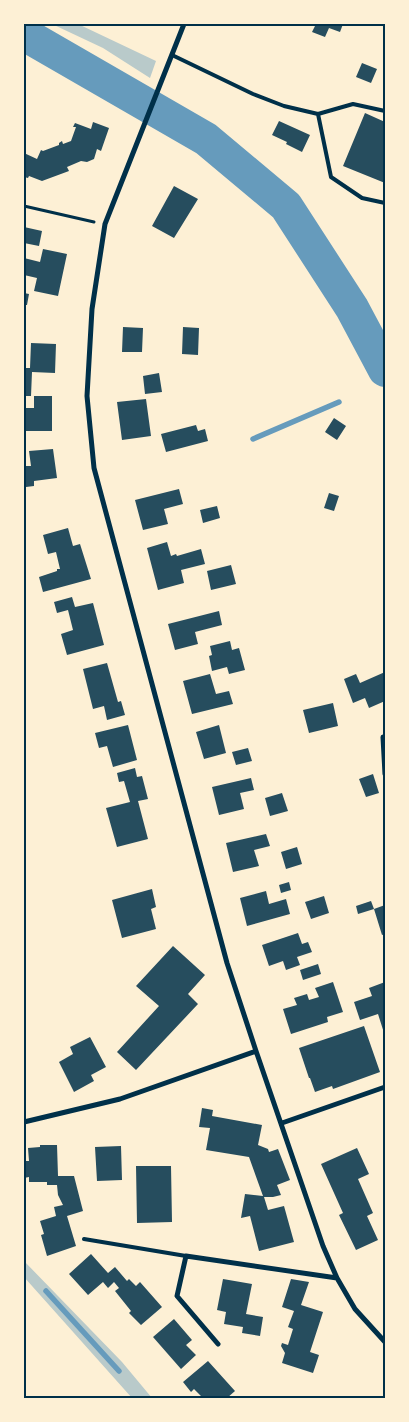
<svg xmlns="http://www.w3.org/2000/svg" width="409" height="1422" viewBox="0 0 409 1422" font-family="Inter,sans-serif">
<style>
.green{fill:#b9caca}
.lines{fill:none;stroke-linecap:round;stroke-linejoin:round}
.stream{stroke:#669bbc;stroke-width:5.5}
.river{stroke:#669bbc;stroke-width:34}
.building{fill:#264d5e}
.path{stroke:#003049;stroke-width:3}
.service{stroke:#003049;stroke-width:4}
.minor{stroke:#003049;stroke-width:5}
.neatline{fill:none;stroke:#003049;stroke-width:2}
</style>
<rect width="100%" height="100%" fill="#fdf0d5"/>
<path class="green" d="M52 24H78L156 61 150 78 103 48Z
M24 1261 122 1362 152 1398H132L24 1277Z"/>
<g class="lines">
<path class="stream" d="M253 439 339 402
M46 1291 119 1371"/>
<path class="river" d="M24 34 206 139 286 206 352 308 385 370"/>
</g>
<path class="building" d="M316 24H343L340 32 329 28 325 37 312 32Z
M362 63 377 69 371 83 356 77Z
M365 113 385 122V183L343 166Z
M279 121 310 135 302 152 286 144 287 142 272 135Z
M93 122 109 128 101 151 97 149 94 159 87 162 81 161 67 167 69 171 42 181 29 176 28 178 24 177V153L37 159 41 150 43 151 59 145V143L62 141 63 144 71 141 76 127H73L75 123 91 129Z
M174 186 198 199 174 238 152 226Z
M24 227 42 231 39 246 24 243Z
M43 249 67 254 58 296 34 291 37 278 24 275V258L40 262Z
M24 293 29 294 27 305H24Z
M123 327 143 328 142 352H122Z
M183 327 199 328 198 355 182 354Z
M31 343 56 344 55 373 32 372 31 396H24V368H30Z
M159 373 162 392 145 394 143 376Z
M34 396H52V431H24V408H34Z
M146 399 151 436 122 440 117 402Z
M334 418 346 426 337 440 325 432Z
M196 425 198 431 205 429 208 441 166 452 161 434Z
M53 449 57 478 34 481V486L26 487V485H24V466H31L29 451Z
M179 489 183 504 164 509 168 524 143 530 135 500Z
M329 493 339 496 334 511 324 508Z
M217 506 220 518 203 523 200 510Z
M68 528 73 546 80 544 91 579 43 592 39 577 57 571V569H60L56 552 48 554 43 535Z
M167 542 171 556 176 554 177 556 201 549 205 564 181 570 184 583 158 590 147 548Z
M231 565 236 584 211 590 207 571Z
M72 597 75 607 93 603 104 645 67 655 61 634 73 630 68 610 57 613 54 602Z
M219 611 222 625 195 632 198 644 175 650 168 624Z
M230 641 232 650 239 648 245 670 229 674 227 667 212 671 209 656 212 655 210 646Z
M107 663 118 702 121 701 125 715 107 720 104 706 93 709 83 669Z
M385 672V701L369 708 365 698 353 703 344 679 356 674 360 683Z
M210 674 216 694 229 691 233 704 192 714 183 681Z
M333 703 338 726 309 733 303 710Z
M128 725 137 760 113 767 107 746 99 748 95 733Z
M219 725 226 753 204 759 196 732Z
M248 748 252 761 236 765 232 752Z
M135 768 137 777 142 776 148 799 138 801 148 839 117 847 106 808 130 802 124 781 119 782 117 773Z
M373 774 379 793 366 797 359 779Z
M251 778 254 790 240 793 244 809 219 815 212 787Z
M282 793 288 811 270 816 265 798Z
M266 834 270 846 254 850 259 866 233 872 226 843Z
M297 847 302 864 286 869 281 852Z
M289 882 291 890 281 893 279 885Z
M152 889 156 907 151 909 156 929 122 938 112 900Z
M266 891 269 904 286 899 290 914 247 926 240 898Z
M324 896 329 913 311 919 305 902Z
M371 901 374 909 385 905V934L382 935 374 909 358 914 356 906Z
M298 933 302 944 308 942 312 952 297 957 300 965 286 970 283 961 269 966 262 945Z
M173 946 205 975 188 994 198 1004 136 1070 117 1052 159 1006 136 986Z
M318 964 321 974 303 980 300 970Z
M333 982 343 1012 327 1017 328 1022 291 1034 283 1009 297 1005 294 998 307 994 309 1000 319 997 315 988Z
M385 982V1036L378 1014 360 1020 354 1002 372 996 369 988Z
M364 1026 380 1072 333 1089 332 1086 315 1092 310 1078H309L299 1048Z
M90 1037 106 1067 91 1075 94 1081 74 1092 59 1062 73 1054 70 1047Z
M202 1108 213 1110 212 1116 262 1125 258 1145 268 1149 269 1152 278 1149 290 1180 277 1185 281 1195 273 1197H264L268 1210 284 1206 294 1242 259 1251 250 1216 241 1218 245 1194 263 1196 249 1157 206 1150 210 1128 199 1127Z
M40 1145H57L58 1176H74L83 1211 67 1216 76 1246 47 1256 41 1235 44 1234 40 1221 56 1216 54 1207 63 1205 58 1195 57 1185H47V1182H29V1177L24 1178V1161H29L28 1148 40 1147Z
M121 1146 122 1180 97 1181 95 1147Z
M357 1148 369 1174 358 1179 373 1213 367 1216 378 1240 356 1250 339 1215 343 1213 321 1164Z
M136 1166H171L172 1222 137 1223Z
M91 1254 108 1273 115 1267 127 1281 129 1279 136 1286 140 1282 162 1307 141 1325 129 1313 131 1311 115 1291 119 1288 114 1282 108 1288 103 1282 88 1295 69 1274Z
M223 1279 252 1284 246 1314 263 1317 260 1336 242 1333 243 1327 224 1324 226 1312 217 1310Z
M291 1279 309 1282 301 1305 323 1312 310 1352 319 1355 313 1373 282 1363 285 1353 281 1346 282 1343 288 1345 293 1329 288 1327 294 1311 282 1307Z
M174 1319 192 1340 186 1345 196 1355 181 1369 153 1337Z
M208 1361 235 1391 227 1398H203L194 1389 191 1392 183 1382Z"/>
<g class="lines">
<path class="path" d="M24 206 94 222"/>
<path class="service" d="M172 55 253 94 284 106 318 114 353 104 385 111
M318 114 331 177 362 198 385 203
M84 1239 186 1256"/>
<path class="minor" d="M184 24 105 224 92 309 87 396 94 468 227 963 256 1051 323 1246 337 1278 355 1309 385 1342
M383 737 385 774
M24 1122 120 1099 256 1051
M282 1123 385 1087
M218 1344 177 1296 186 1256 337 1278"/>
</g>
<rect width="409" height="1422" fill="none" stroke="#fdf0d5" stroke-width="50"/>
<rect x="25" y="25" width="359" height="1372" class="neatline"/>
</svg>
